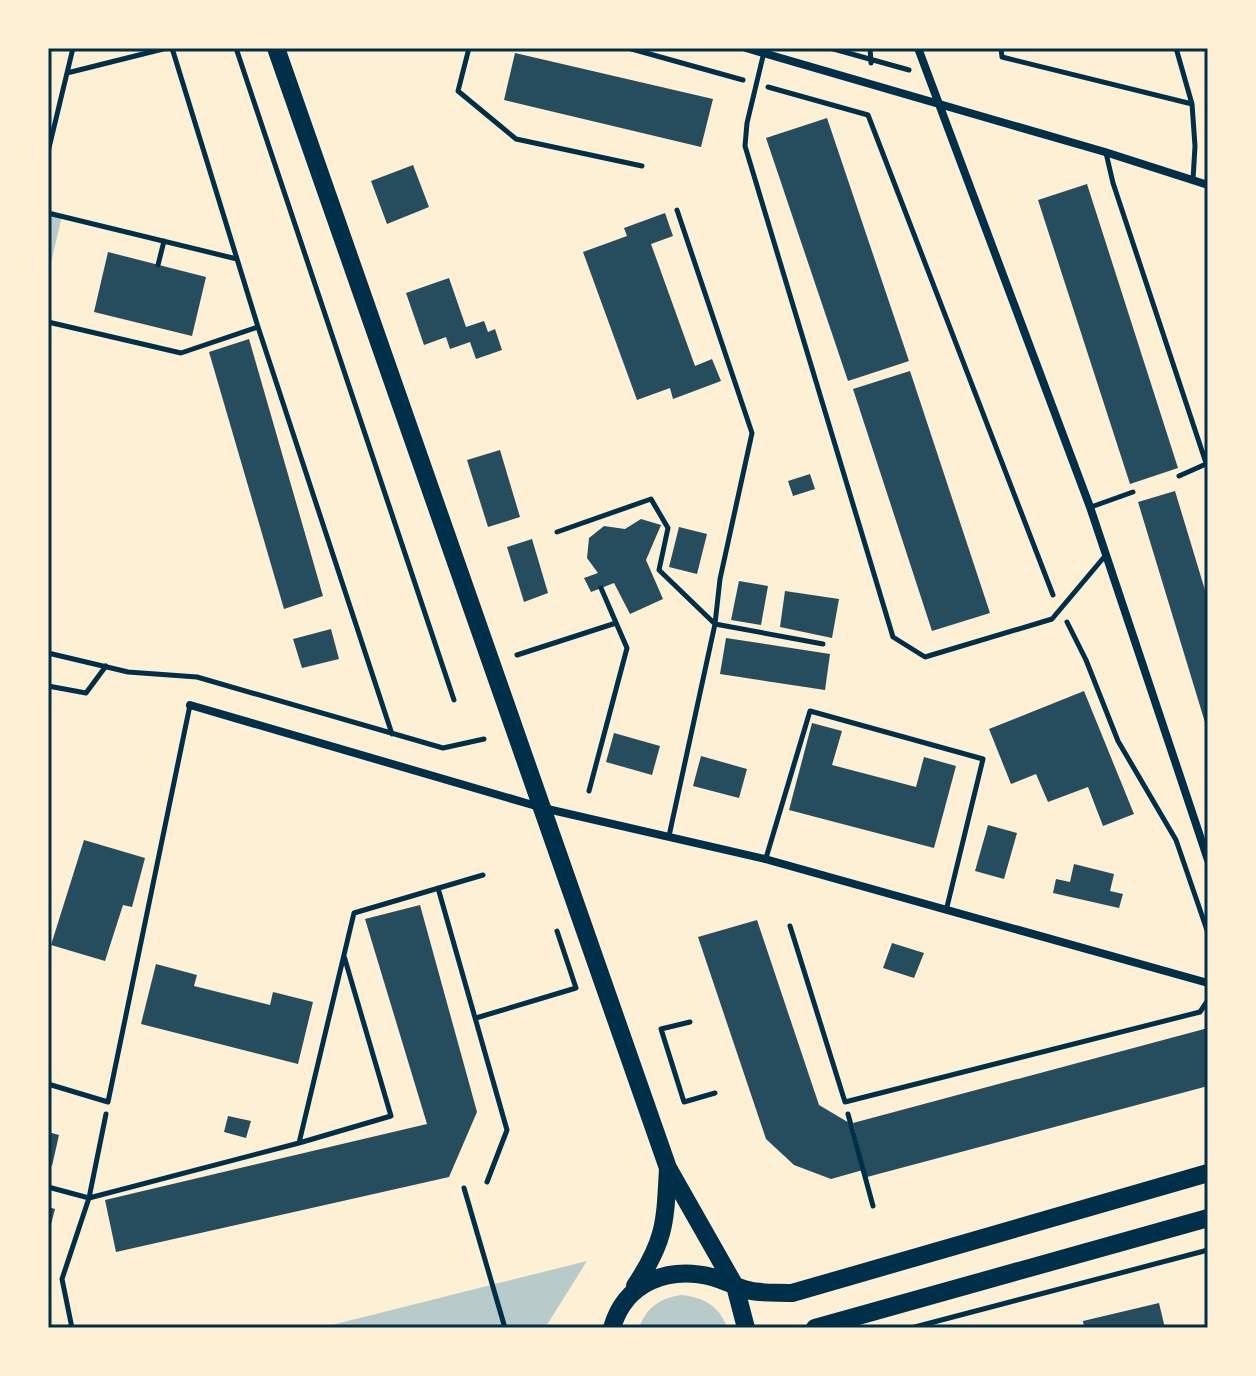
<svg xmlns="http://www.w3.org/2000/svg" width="1256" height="1376" viewBox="0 0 1256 1376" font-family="Inter,sans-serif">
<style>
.green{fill:#b9caca}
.building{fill:#264d5e}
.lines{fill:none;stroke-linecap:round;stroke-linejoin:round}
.path{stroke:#003049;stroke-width:5}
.service{stroke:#003049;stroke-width:5}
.minor{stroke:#003049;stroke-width:8}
.primary{stroke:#003049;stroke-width:18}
.neatline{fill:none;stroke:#003049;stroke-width:3}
</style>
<rect width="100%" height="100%" fill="#fdf0d5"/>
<path class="green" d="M48 212 62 216 48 275Z
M587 1261 545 1328H320Z
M681 1295C703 1297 720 1306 727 1328H639C646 1308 660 1298 681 1295Z"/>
<path class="building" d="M515 53 713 99 701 147 504 100Z
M827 118 909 361 848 381 766 138Z
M413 165 429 207 387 224 371 181Z
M1087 184 1178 468 1130 484 1038 200Z
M665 213 673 236 651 244 695 366 712 359 721 381 673 399 670 388 637 400 583 252 627 236 624 228Z
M108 252 206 277 192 336 94 312Z
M449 278 466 327 484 321 488 332 495 329 502 350 476 359 470 342 450 349 446 337 424 345 406 293Z
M249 339 323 596 284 609 209 352Z
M910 371 990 613 932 631 853 389Z
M500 450 520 517 488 527 467 460Z
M810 474 815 489 793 496 788 481Z
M1175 491 1208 600 1207 729 1138 502Z
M641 519 661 525 646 560 663 599 630 614 614 583 591 592 584 578 598 573 587 558 589 538 604 526 625 529Z
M679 527 707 534 697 574 669 567Z
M532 539 548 593 524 602 507 547Z
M739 581 768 586 761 625 731 620Z
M785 591 839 599 832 638 780 627Z
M331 629 339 659 302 668 293 639Z
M726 638 830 654 825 690 720 674Z
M1084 691 1134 814 1103 826 1088 787 1048 802 1036 774 1011 784 989 729Z
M812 723 842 731 832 765 916 787 924 757 956 766 934 848 789 810Z
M614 733 660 746 652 775 606 762Z
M701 756 747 769 739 798 693 786Z
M988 825 1017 833 1004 879 975 871Z
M84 840 145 858 132 907 123 905 105 961 51 945Z
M1074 864 1114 874 1110 891 1123 894 1119 908 1053 893 1056 879 1070 882Z
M420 905 477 1112 449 1177 116 1252 105 1200 427 1124 365 919Z
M757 920 819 1105 851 1124 863 1170 831 1179 794 1165 766 1139 698 937Z
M892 943 924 953 914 978 883 968Z
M156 964 197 975 194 986 270 1005 273 992 313 1002 298 1064 141 1024Z
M1208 1028V1086L867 1177 853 1123Z
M228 1116 251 1121 246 1138 224 1132Z
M48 1132 59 1135 52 1166 48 1164Z
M48 1207 55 1209 49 1232 48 1231Z
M1159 1303 1165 1328H1084L1083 1321Z"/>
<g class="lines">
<path class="path" d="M172 48 258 327 392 734
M236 48 454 700
M628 48 743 80
M830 48 909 70
M870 48 871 63
M67 73 167 48
M768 87 868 115 1053 595
M48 152 73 48
M48 213 237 259
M158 265 164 241
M48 322 181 353 258 327
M1067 622 1086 660 1118 741 1176 840 1208 933
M48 653 128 672 197 677 443 748 484 739
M517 655 616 623
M48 686 86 693 106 666
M589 791 627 648 601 588
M438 888 507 1130 487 1182
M476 1018 576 988 557 931
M690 1022 661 1029 684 1102 715 1093
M848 1114 873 1206
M299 1143 391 1116 344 956
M48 1187 89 1198 299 1143 354 913 483 875
M464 1188 505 1328
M72 1328 62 1279 89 1198 106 1114
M911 1328 1208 1250"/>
<path class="service" d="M469 48 458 91 516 139 642 166
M1001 48 1002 57 1192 104
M1176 48 1192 104 1195 146 1193 180
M764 52 747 123 745 146 893 637 925 657 1052 619 1105 556
M1106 153 1113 183 1208 469
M1179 476 1206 464
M1091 507 1133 492
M557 532 651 499 668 528 659 570 715 624 823 644
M669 836 715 624 720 579 752 433 677 210
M766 858 810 711 983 759 946 911
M790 926 845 1102 1200 1012 1208 1000
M48 1084 108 1102 190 705"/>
<path class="minor" d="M746 48 1105 152 1208 185
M918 48 1090 507 1208 860
M190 705 543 808 765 859 1208 983"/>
<path class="primary" d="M276 48 668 1168 735 1286 746 1328
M635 1286C666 1239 665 1222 668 1168
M612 1328C625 1282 668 1266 712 1277 724 1280 736 1287 748 1290 762 1294 778 1292 792 1293L1208 1173
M815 1328 1208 1218"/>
</g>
<rect width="1256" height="1376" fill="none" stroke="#fdf0d5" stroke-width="100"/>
<rect x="50" y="50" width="1156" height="1276" class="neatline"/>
</svg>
